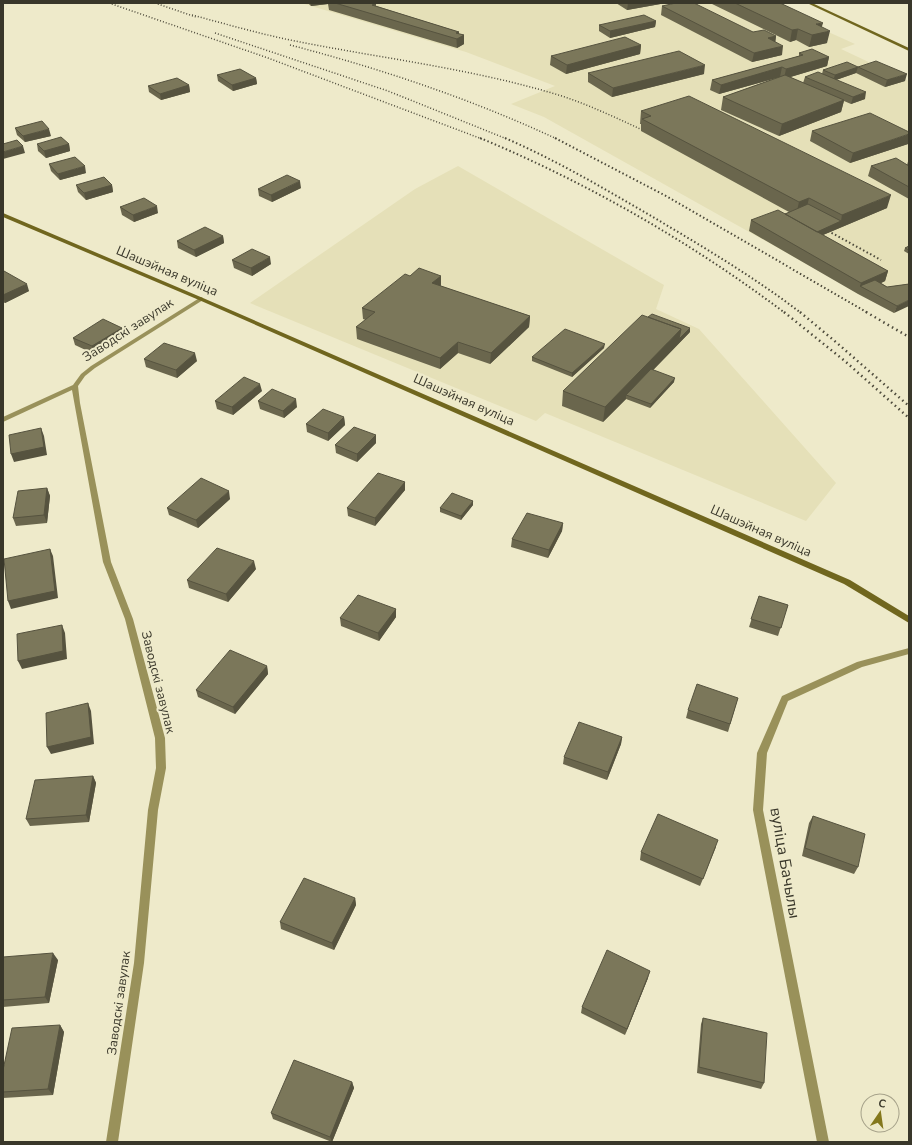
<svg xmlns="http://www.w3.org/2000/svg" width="912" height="1145" viewBox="0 0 912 1145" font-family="'Nunito Sans',sans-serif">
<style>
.built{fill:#e5e0b8}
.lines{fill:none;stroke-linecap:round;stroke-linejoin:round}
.street{fill:#99915a;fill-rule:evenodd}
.secondary{fill:#70661e;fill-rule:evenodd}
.rail-far2{stroke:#4d4a3b;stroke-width:1.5;stroke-dasharray:1 2;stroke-linecap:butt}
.rail-far1{stroke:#4d4a3b;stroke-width:2;stroke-dasharray:1.5 2.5;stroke-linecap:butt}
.rail{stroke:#4d4a3b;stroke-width:2.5;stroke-dasharray:1.5 3.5;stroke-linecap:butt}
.wall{fill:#6a664d}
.shaded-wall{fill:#56533f}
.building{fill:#7b775a;stroke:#56533f}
.labels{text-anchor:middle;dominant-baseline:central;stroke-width:4;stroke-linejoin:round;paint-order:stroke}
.street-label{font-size:13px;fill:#39372a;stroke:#eeeaca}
.near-street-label{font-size:16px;fill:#39372a;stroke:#eeeaca}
</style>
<rect width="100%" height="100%" fill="#eeeaca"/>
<path class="built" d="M301 3H764L855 44 841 49 909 81V306L894 313 544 117 511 104 555 86 466 52Z
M458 166 664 285 656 309 699 329 836 483 806 521 545 413 536 421 250 303 415 189Z"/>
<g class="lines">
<path class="street" d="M201 297 203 298V300L95 368 85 376 78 386 80 403 111 562 133 619 165 738 166 768 158 810 144 963 118 1142H106L134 963 148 810 156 768 155 738 125 619 103 562 72 390 3 422V417L73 385 81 374 91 366Z
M909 648V654L862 667 788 701 767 753 763 810 829 1142H817L753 810 757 753 782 696 857 662Z"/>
<path class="secondary" d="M807 3H812L909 48V51Z
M3 213 203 298 850 580 909 616V623L844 584 199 300 3 217Z"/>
<path class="rail-far2" d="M109 3 268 58 482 139
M155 3 196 17
M192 15C226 24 260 34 295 41 385 59 476 69 565 97 594 107 623 121 651 134
M215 33 388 91 507 139
M290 45C382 69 471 99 557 139"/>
<path class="rail-far1" d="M480 138C588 183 692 243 785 313
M505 138C560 162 612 193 663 223 710 251 758 280 801 313
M555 138 668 197 868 313
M821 227 881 260"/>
<path class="rail" d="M784 312 846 362 909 418
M800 312 837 343 909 406
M866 312 909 337"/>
</g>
<path class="wall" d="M308 3H364L376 4V6L459 32V34L464 35V44L457 48 329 10 328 4 311 6Z
M616 3H666L627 10Z
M710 3H780L822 27 827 43 809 47 796 40 790 42Z
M662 6 753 32 776 36 775 42 782 55 752 62 661 15Z
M656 21 655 27 610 38 599 31V25Z
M641 45 640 54 566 74 550 65 551 56Z
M799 53 829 57 827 66 790 77 803 83 805 77 822 74 823 70 858 67 905 81 885 87 856 73 836 80 865 99 851 104 844 101 841 112 779 136 721 110 723 97 780 77 719 94 710 90 712 80 799 56Z
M588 73 704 74 612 97 588 82Z
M217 75 256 78 257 84 233 91 218 81Z
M189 85 190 92 161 100 149 92 148 86Z
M641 111 887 208 823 235 888 271 885 281 881 283 887 287 909 284 894 313 858 294 749 231 751 220 785 214 789 212 641 131V124H640Z
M15 128 51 136 25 142 17 135Z
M812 131 908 144 850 163 810 141Z
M37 144H69L70 151 46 158 38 151Z
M909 158V199L868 176 871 166 907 165Z
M49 164 86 173 60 180 51 171Z
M76 185H112L113 192 86 200 78 192Z
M301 188 272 202 259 196 258 189Z
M120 207 158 213 134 222 122 215Z
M223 236 224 243 196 257 178 248 177 241Z
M909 246V254L904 251 905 248Z
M232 260 271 264 252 276 234 268Z
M3 271 29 291 5 303 3 302Z
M410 276H441V286L530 316 529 327 490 364 458 353 440 369 357 339 356 327 366 320 363 319 362 308Z
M122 328 124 335 94 354 75 345 73 338Z
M690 332 653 370 674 382 650 408 626 399 603 422 562 406 563 391Z
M604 348 572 377 532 361V357Z
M144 359 197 361 177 378 146 367Z
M262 391 233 415 217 409 215 401Z
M258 401 297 407 284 418 260 409Z
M344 417 345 425 328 441 307 432 306 424Z
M376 435V443L357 462 336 453 335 445Z
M405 482V490L375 526 348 516 347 508Z
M47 488 50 496 47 523 16 526 13 518Z
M230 499 198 528 169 515 167 508Z
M473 505 461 520 440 512V508Z
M563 523 562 531 548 558 511 547 512 539Z
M256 569 228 602 189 588 187 580Z
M759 596 788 605 778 636 749 627Z
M396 609V617L379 641 341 626 340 618Z
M267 666 268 674 235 714 198 697 196 690Z
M738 698 728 732 686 718 688 710Z
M622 737 621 744 607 780 563 764 564 757Z
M93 776 96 783 89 822 30 826 26 819Z
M813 816 858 867 854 874 802 856 809 823Z
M716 847 700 886 640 860 641 852Z
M355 898 356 905 334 950 281 929 280 922Z
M3 957 58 960 49 1003 3 1007Z
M648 978 625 1035 581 1013 582 1007Z
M703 1018 764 1083 761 1089 697 1073 701 1024Z
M60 1025 64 1032 53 1095 3 1098V1070Z
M352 1082 354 1088 332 1142 273 1119 271 1113Z"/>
<path class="shaded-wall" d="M311 3H328V4L311 6Z
M635 3H666L627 10 628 4Z
M656 21 655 27 610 38V31Z
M823 23 820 33 830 31 827 43 809 47 812 35 816 24Z
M798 29 796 40 790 42 792 30Z
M459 32V38L464 35V44L457 48 456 33Z
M776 36 775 45 768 38Z
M641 45 640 54 566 74 567 65Z
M783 46 782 55 752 62 754 53Z
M829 57 827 66 784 79 786 69Z
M705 65 704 74 612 97 613 88Z
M782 67 780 77 719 94 721 85Z
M858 67 856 73 833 81 835 75Z
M907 74 905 81 885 87 887 80Z
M256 78 257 84 233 91 232 85Z
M189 85 190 92 161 100 160 94Z
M866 92 865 99 851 104 853 97Z
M844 100 841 112 779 136 782 124Z
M49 129 51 136 25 142 23 136Z
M909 134 908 144 850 163 853 153Z
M69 144 70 151 46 158 44 151Z
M23 146 25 153 3 159V152Z
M85 166 86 173 60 180 58 174Z
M300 181 301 188 272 202 271 195Z
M112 185 113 192 86 200 84 193Z
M891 195 887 208 811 240 813 233 841 221 842 215Z
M809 198 806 211 796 215 799 202Z
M157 206 158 213 134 222 133 215Z
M223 236 224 243 196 257 194 250Z
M270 257 271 264 252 276 251 268Z
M888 271 885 281 867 290 860 286 861 283Z
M441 276V286L432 283Z
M27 284 29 291 5 303 3 295Z
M909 300V306L894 313 897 306Z
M530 316 529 327 490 364 491 353Z
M122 328 124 335 94 354 92 346Z
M690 328V332L628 396 626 395V399L603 422 605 407 681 329Z
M458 342V353L440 369V358Z
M605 344 604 348 572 377V373Z
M195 353 197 361 177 378 176 370Z
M675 378 674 382 650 408 651 404Z
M260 384 262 391 233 415 232 407Z
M296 399 297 407 284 418 283 411Z
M344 417 345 425 328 441V433Z
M41 428 44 436 47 455 14 462 11 454Z
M376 435V443L357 462V454Z
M405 482V490L375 526V518Z
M47 488 50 496 47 523 44 515Z
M229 491 230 499 198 528 196 520Z
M473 501V505L461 520V516Z
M563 523 562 531 548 558 549 550Z
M50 549 53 556 58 598 11 609 8 601Z
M254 561 256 569 228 602 226 594Z
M396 609V617L379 641 378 633Z
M62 625 65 633 67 659 22 669 18 661Z
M267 666 268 674 235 714 233 707Z
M88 703 91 711 94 744 51 754 47 747Z
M622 737 621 744 607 780 608 772Z
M93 776 96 783 89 822 86 815Z
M355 898 356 905 334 950 332 943Z
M53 953 58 960 49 1003 45 997Z
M650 971 648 978 625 1035 627 1029Z
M60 1025 64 1032 53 1095 48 1089Z
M352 1082 354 1088 332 1142 330 1137Z"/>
<path class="building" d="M335 3H373L376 4 372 5 459 32 456 33 464 35 457 39Z
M626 3H635L628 4Z
M676 3H694L753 32 764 30 776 36 768 38 783 46 754 53 662 6Z
M735 3H780L823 23 816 24 830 31 812 35 798 29 792 30Z
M644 15 656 21 610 31 599 25Z
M625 37 641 45 567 65 551 56Z
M812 49 829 57 786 69 782 67 721 85 712 80 803 55 799 53Z
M679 51 705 65 613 88 588 73Z
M876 61 907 74 887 80 858 67Z
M847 62 858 67 835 75 823 70Z
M240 69 256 78 232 85 217 75Z
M818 72 866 92 853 97 805 77Z
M785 75 844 100 782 124 723 97Z
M177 78 189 85 160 94 148 86Z
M689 96 891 195 842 215 809 198 799 202 642 119 651 116 641 111Z
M870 113 909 132V134L853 153 812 131Z
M42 121 49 129 23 136 15 128Z
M61 137 69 144 44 151 37 144Z
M17 140 23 146 3 152V144Z
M75 157 85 166 58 174 49 164Z
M896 158 909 166V187L871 166Z
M287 175 300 181 271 195 258 189Z
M104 177 112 185 84 193 76 185Z
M144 198 157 206 133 215 120 207Z
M808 204 841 221 817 232 785 214Z
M778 210 888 271 861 283 751 220Z
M205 227 223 236 194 250 177 241Z
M909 246V250L905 248Z
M252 249 270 257 251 268 232 260Z
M419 268 441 276 432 283 530 316 491 353 458 342 440 358 356 327 375 312 362 308 405 274 410 276Z
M3 271H4L27 284 3 295Z
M875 280 887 287 909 284V300L897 306 860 286Z
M652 314 690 328 679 339 681 329 648 317Z
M642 315 681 329 605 407 563 391Z
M103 319 122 328 92 346 73 338Z
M565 329 605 344 572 373 532 357Z
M164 343 195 353 176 370 144 359Z
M651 369 675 378 651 404 626 395Z
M244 377 260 384 232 407 215 401Z
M272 389 296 399 283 411 258 401Z
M323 409 344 417 328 433 306 424Z
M354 427 376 435 357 454 335 445Z
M41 428 44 447 11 454 9 435Z
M378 473 405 482 375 518 347 508Z
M201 478 229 491 196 520 167 508Z
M47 488 44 515 13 518 18 491Z
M452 493 473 501 461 516 440 508Z
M527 513 563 523 549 550 512 539Z
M217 548 254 561 226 594 187 580Z
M50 549 55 591 8 601 4 559Z
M358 595 396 609 378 633 340 618Z
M759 596 788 605 781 628 751 619Z
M62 625 63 651 18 661 17 634Z
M230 650 267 666 233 707 196 690Z
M697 684 738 698 730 724 688 710Z
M88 703 91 737 47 747 46 713Z
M579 722 622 737 608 772 564 757Z
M93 776 86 815 26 819 35 780Z
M658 814 718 840 703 879 641 852Z
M813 816 865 834 858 867 805 848Z
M304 878 355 898 332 943 280 922Z
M607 950 650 971 627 1029 582 1007Z
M53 953 45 997 3 1000V957Z
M703 1018 767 1033 764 1083 699 1067Z
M60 1025 48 1089 3 1092V1070L12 1028Z
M294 1060 352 1082 330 1137 271 1113Z"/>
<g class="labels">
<g class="street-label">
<text transform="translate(167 271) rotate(23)">Шашэйная вуліца</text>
<text transform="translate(128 330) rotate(-33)">Заводскі завулак</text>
<text transform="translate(464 400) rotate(24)">Шашэйная вуліца</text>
<text transform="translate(761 531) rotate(24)">Шашэйная вуліца</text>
<text transform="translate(158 682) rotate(76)">Заводскі завулак</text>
<text transform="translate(119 1003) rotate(-82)">Заводскі завулак</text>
</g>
<g class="near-street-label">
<text transform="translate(785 863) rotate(80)">вуліца Бачылы</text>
</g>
</g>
<rect width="912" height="1145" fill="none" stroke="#39372a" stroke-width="8"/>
<g transform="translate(880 1113) rotate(13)"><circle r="19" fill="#eeeaca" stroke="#a6a28a"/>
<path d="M0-3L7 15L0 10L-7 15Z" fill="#84781c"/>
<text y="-6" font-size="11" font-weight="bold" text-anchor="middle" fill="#39372a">С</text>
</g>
</svg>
